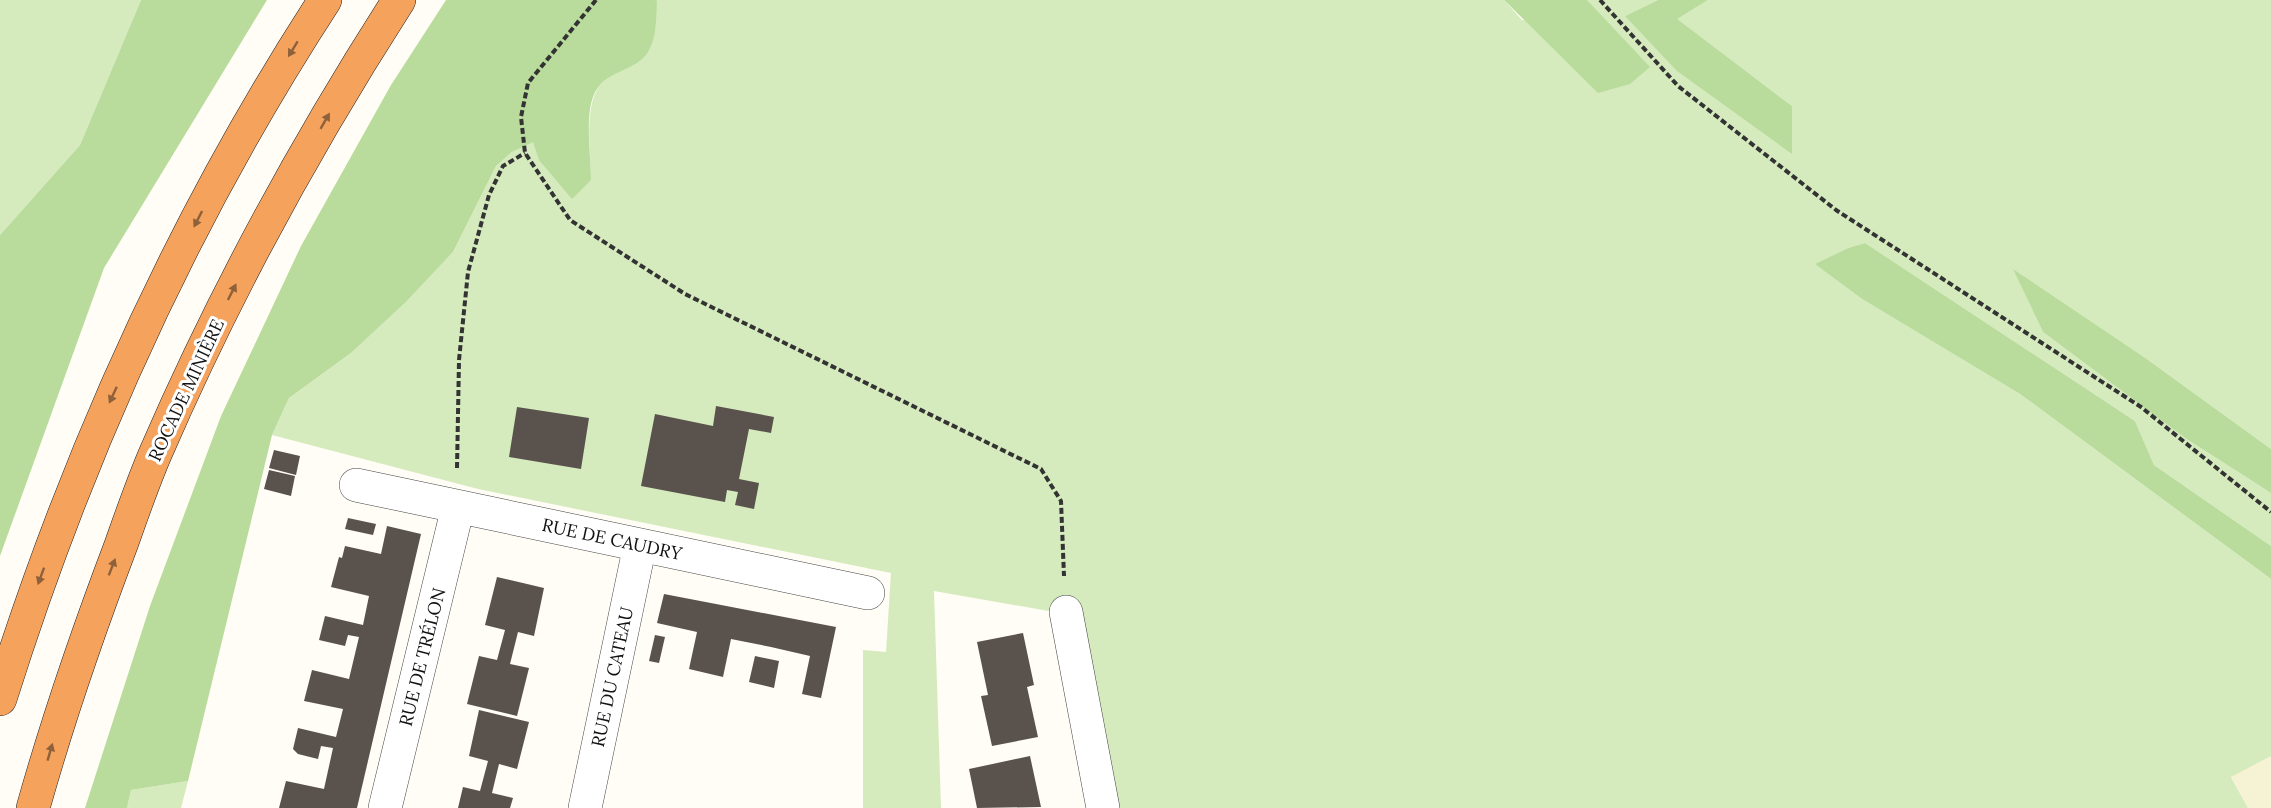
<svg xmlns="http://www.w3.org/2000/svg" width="2271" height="808" viewBox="0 0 2271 808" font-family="Lora,serif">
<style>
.farmland{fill:#f6f3d4}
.green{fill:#d5ebbd}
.forest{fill:#b9dc9c}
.building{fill:#5a524d}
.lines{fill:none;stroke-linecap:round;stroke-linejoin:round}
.minor-casing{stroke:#444;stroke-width:34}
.motorway-casing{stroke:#222;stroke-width:34}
.path{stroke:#333;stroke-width:4;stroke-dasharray:6 3;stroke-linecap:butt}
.minor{stroke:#fff;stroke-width:33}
.motorway{stroke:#f5a25d;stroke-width:33}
.oneway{fill:#8e613b}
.labels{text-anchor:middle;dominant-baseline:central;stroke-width:6;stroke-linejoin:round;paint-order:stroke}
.street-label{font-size:18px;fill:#111;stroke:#fff}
</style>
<rect width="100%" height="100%" fill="#fffdf5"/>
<path class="farmland" d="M2271 756V808H2248L2231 776Z"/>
<path class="green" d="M0 0H141L80 145 0 235Z
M655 0H1504L1522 20 1611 28 1587 0H1658L1625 16 1792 106 1676 19 1708 0H2271V449L2144 357 2014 270 2043 332 2185 438 2271 493V546L2154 465 2135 421 1865 243 1848 248 1816 264 1862 299 2020 394 2271 579V756L2231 777 2248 808H1114L1077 616 934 591 941 808H863V650L886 652 891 573 478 489 272 435 289 398 351 353 406 302 453 252 496 166 512 152 533 141 540 160 591 180C591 153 582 98 605 80 613 72 624 69 634 65L657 2Z
M188 781 181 808H127L131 790Z"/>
<path class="forest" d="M141 0H267L104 268 0 556V235L80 145Z
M446 0H655L657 1C656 19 657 40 646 55 630 74 604 69 593 97 585 119 591 156 591 180L572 199 539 160 533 142 512 152 496 166 453 252 406 302 351 353 289 398 272 435 188 781 131 790 127 808H85L150 606 221 416 301 246 391 85Z
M1504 0H1587L1650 67 1630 84 1598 93Z
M1658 0H1708L1677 19 1792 106V154L1677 71 1625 16Z
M1865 243 2135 421 2154 465 2271 546V579L2020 394 1862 299 1815 264 1848 248Z
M2013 269 2144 357 2271 449V493L2185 438 2043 332Z"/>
<path class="building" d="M716 406 774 417 771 433 749 429 739 479 759 483 754 509 735 505 738 492 727 490 725 502 641 486 655 414 713 426Z
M517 407 589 418 581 469 509 457Z
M274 450 300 456 296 475 269 468Z
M269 470 295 476 291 496 264 489Z
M348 518 376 524 373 535 345 529Z
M387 526 421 534 357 808H279L286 781 324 789 333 748 321 746 318 759 298 754 293 749 298 728 336 737 343 709 304 701 312 670 349 679 359 637 348 635 345 646 319 640 325 616 363 625 369 596 331 587 339 557 342 558 345 546 381 554Z
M497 577 544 588 534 636 518 632 510 664 529 668 517 716 467 704 479 656 497 660 505 630 485 625Z
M664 594 836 627 821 698 802 694 810 656 771 647 731 639 723 677 689 669 697 632 657 623Z
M1023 633 1034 685 1027 687 1038 737 992 746 981 696 988 695 977 642Z
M655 635 665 637 659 663 649 661Z
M755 656 779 661 774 688 749 682Z
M479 710 529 722 517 769 499 764 492 793 513 798 510 808H458L463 787 480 791 488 761 469 756Z
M1030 756 1041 807 977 808 969 769Z"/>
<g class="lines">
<g class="minor-casing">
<path id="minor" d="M356 485 868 593
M1066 612 1103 808
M385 808 458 507
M585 808 640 545"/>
</g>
<g class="motorway-casing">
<path id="motorway" d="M0 699C77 454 185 215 325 0
M33 808C58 719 88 632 121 545 132 514 143 482 156 452 224 295 307 143 399 0"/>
</g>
<path class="path" d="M596 0 528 83 521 117 525 153 570 220 685 294 1041 469 1061 501 1064 576
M1600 0 1678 86 1836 210 2141 407 2271 512
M457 468 459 360 468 272 489 195 503 166 525 153"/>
<use href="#minor" class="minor"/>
<use href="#motorway" class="motorway"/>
</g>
<defs><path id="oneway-solid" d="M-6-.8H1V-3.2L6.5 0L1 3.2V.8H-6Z" transform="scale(1.5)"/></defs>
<g class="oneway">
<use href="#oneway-solid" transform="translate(293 49) rotate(121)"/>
<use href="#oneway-solid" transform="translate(325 121) rotate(-60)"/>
<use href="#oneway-solid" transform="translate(198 219) rotate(117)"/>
<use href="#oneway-solid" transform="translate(232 292) rotate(-63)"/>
<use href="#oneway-solid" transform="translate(113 395) rotate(115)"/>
<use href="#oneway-solid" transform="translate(112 567) rotate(-69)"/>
<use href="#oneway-solid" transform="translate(41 576) rotate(110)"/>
<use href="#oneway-solid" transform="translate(50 752) rotate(-74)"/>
</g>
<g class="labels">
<g class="street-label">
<text transform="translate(186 390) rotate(-65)">ROCADE MINIÈRE</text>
<text transform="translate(612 539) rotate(12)">RUE DE CAUDRY</text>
<text transform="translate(422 657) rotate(-76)">RUE DE TRÉLON</text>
<text transform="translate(612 677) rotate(-78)">RUE DU CATEAU</text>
</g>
</g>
</svg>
